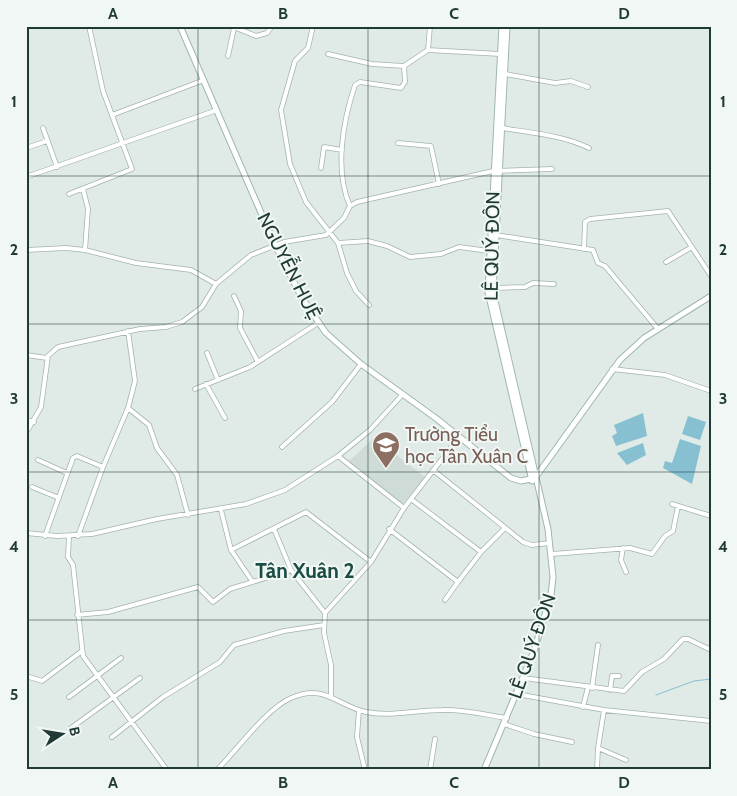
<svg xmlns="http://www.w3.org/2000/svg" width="737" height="796" viewBox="0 0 737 796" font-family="Cabin,sans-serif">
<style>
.built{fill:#cedbd6}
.water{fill:#87c0d1}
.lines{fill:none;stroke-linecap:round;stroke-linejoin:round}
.stream{stroke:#87c0d1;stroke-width:1}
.street-casing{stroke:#a3b3ae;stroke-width:5.5}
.secondary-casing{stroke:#9eb7b0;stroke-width:7}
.street{stroke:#fff;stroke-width:4}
.secondary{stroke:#fff;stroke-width:5}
.grid{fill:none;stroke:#203b36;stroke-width:1;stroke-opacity:0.55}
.labels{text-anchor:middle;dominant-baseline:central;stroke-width:4;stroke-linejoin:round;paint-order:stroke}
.street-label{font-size:19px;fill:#203b36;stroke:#f0f7f4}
.education-label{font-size:19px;fill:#785e54;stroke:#f0f7f4;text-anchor:start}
.quarter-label{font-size:21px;font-weight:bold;fill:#1c4d45;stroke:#f0f7f4}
.neatline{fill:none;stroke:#203b36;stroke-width:2}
.grid-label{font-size:16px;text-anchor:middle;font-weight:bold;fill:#203b36}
</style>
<rect width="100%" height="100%" fill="#e0ebe7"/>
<path class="built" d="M374 438 425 477 402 505 348 462Z"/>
<path class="water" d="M643 413 647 436 616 446 612 436 617 433 614 425Z
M688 416 706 422 700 440 682 434Z
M680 439 701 446 692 484 663 468 665 461 672 463Z
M643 443 646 455 627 465 617 453Z"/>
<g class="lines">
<path class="stream" d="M656 695 694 681 711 679"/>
<g class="street-casing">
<path id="street" d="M231 26 256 36 267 33 272 26
M313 26 308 48 295 61 281 110 290 164 306 202 338 243 347 273 356 291 369 305
M428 50 430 26
M328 54 372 64 404 66 428 50 500 54
M228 56 234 28
M505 74 555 83 571 81 588 87
M112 115 204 80
M43 128 57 167
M502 128C532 133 562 135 589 148
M398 143 431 146 439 184
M26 148 47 141
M321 168 324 147 342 150
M26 177 217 110
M83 189 88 209 85 250
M69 194 132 169 103 91 89 26
M350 206C334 170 343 121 355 85L360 82 401 88 405 82 404 66
M496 235 593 250 598 263 605 266 658 329
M338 243 368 241 387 246 410 257 441 254 459 247 489 251
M584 249 585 222 590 219 668 211 711 276
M26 250 66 248 85 250 136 263 191 270 216 284
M666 262 692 247
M493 288 525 287 533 283 554 284
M234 296 241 311 240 328 258 362
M128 331 135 381 128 408 149 425 157 448 177 475 188 515
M207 353 218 380
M26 355 47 358
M612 369 665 375 711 391
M206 384 225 418
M195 389 250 367 318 323
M402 395 370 430 338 456 404 508
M26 420 34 422
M26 433 41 407 48 356 58 347 140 329 166 327 182 322 202 307 216 284 251 255 284 242 326 235 344 218 350 206 357 202 493 171 552 169
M282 447 332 402 361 364
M38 460 67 473
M433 470 523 542 532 545 550 543
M32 487 59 498
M672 504 711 516
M221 510 231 550 252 581
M274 529 291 570 325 613
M389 529 458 582 481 552 411 499
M26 533 57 536 92 534 157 519 246 504 285 490 338 456
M45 536 73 458 77 456 103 467
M69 536 68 557 73 565 83 656 167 770
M78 536 103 467 128 408
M623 548 621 560 626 572
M231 550 306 512 371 562
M481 552 505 528
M552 554 630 548 652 554 665 536 673 531 678 506
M445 600 458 582
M77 615 108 612 198 587 213 602 230 589 291 570
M26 676 42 681 82 651
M523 678 624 691 642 672 664 659 683 639H688L711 650
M592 688 598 645
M610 690 612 676H619
M517 694 604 710 711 721
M331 696V665L324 633 325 613 371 562 404 508 459 437
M69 697 121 658
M583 707 588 687
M359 710 357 737 365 770
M604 710 598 748 626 760
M504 724 534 734 572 742
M71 728 140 678
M112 737 163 697 220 662 234 645 284 631 324 625
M217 770C236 751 267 708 291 698 325 683 337 706 366 712 391 717 418 710 442 710 464 709 486 715 507 718
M430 770 435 739
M597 770 598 748"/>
</g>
<g class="secondary-casing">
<path id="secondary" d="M180 26 275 245 302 298 326 333 361 364 437 419 511 478 521 481 535 478 620 360 644 338 711 296
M502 26 488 292 532 481
M484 770 534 651 551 595 553 577 548 529 493 292 507 26"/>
</g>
<use href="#street" class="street"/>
<use href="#secondary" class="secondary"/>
</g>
<path class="grid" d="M198 26V770M368 26V770M539 26V770M26 176H711M26 324H711M26 472H711M26 620H711"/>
<defs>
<g id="school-pin" transform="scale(1.4375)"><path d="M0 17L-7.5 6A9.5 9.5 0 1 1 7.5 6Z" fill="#8d6e63" stroke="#f0f7f4"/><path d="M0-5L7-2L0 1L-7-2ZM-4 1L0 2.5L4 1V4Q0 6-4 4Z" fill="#fff"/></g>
</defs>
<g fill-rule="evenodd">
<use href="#school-pin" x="386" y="445"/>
</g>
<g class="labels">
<g class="street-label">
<text transform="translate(492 246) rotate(-89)">LÊ QUÝ ĐÔN</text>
<text transform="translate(289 266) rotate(63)">NGUYỄN HUỆ</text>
<text transform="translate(532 646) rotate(-71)">LÊ QUÝ ĐÔN</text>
</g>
<g class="education-label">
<text x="405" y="434">Trường Tiểu<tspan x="405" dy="22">học Tân Xuân C</tspan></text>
</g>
<g class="quarter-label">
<text x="305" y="570">Tân Xuân 2</text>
</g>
</g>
<rect width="737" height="796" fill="none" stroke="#f0f7f4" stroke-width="55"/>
<g transform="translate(62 734) rotate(78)" stroke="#f0f7f4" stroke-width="4" paint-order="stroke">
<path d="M0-4L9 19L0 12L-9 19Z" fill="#203b36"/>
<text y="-8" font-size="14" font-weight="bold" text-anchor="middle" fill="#203b36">B</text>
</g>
<rect x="28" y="28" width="682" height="740" class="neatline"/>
<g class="grid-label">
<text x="113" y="19">A</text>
<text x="283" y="19">B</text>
<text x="454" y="19">C</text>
<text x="624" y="19">D</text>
<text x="14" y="107">1</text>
<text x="723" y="107">1</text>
<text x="14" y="255">2</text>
<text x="723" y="255">2</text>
<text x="14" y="404">3</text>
<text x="723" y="404">3</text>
<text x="14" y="552">4</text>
<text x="723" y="552">4</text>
<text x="14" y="700">5</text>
<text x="723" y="700">5</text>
<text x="113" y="788">A</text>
<text x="283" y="788">B</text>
<text x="454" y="788">C</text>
<text x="624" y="788">D</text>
</g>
</svg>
